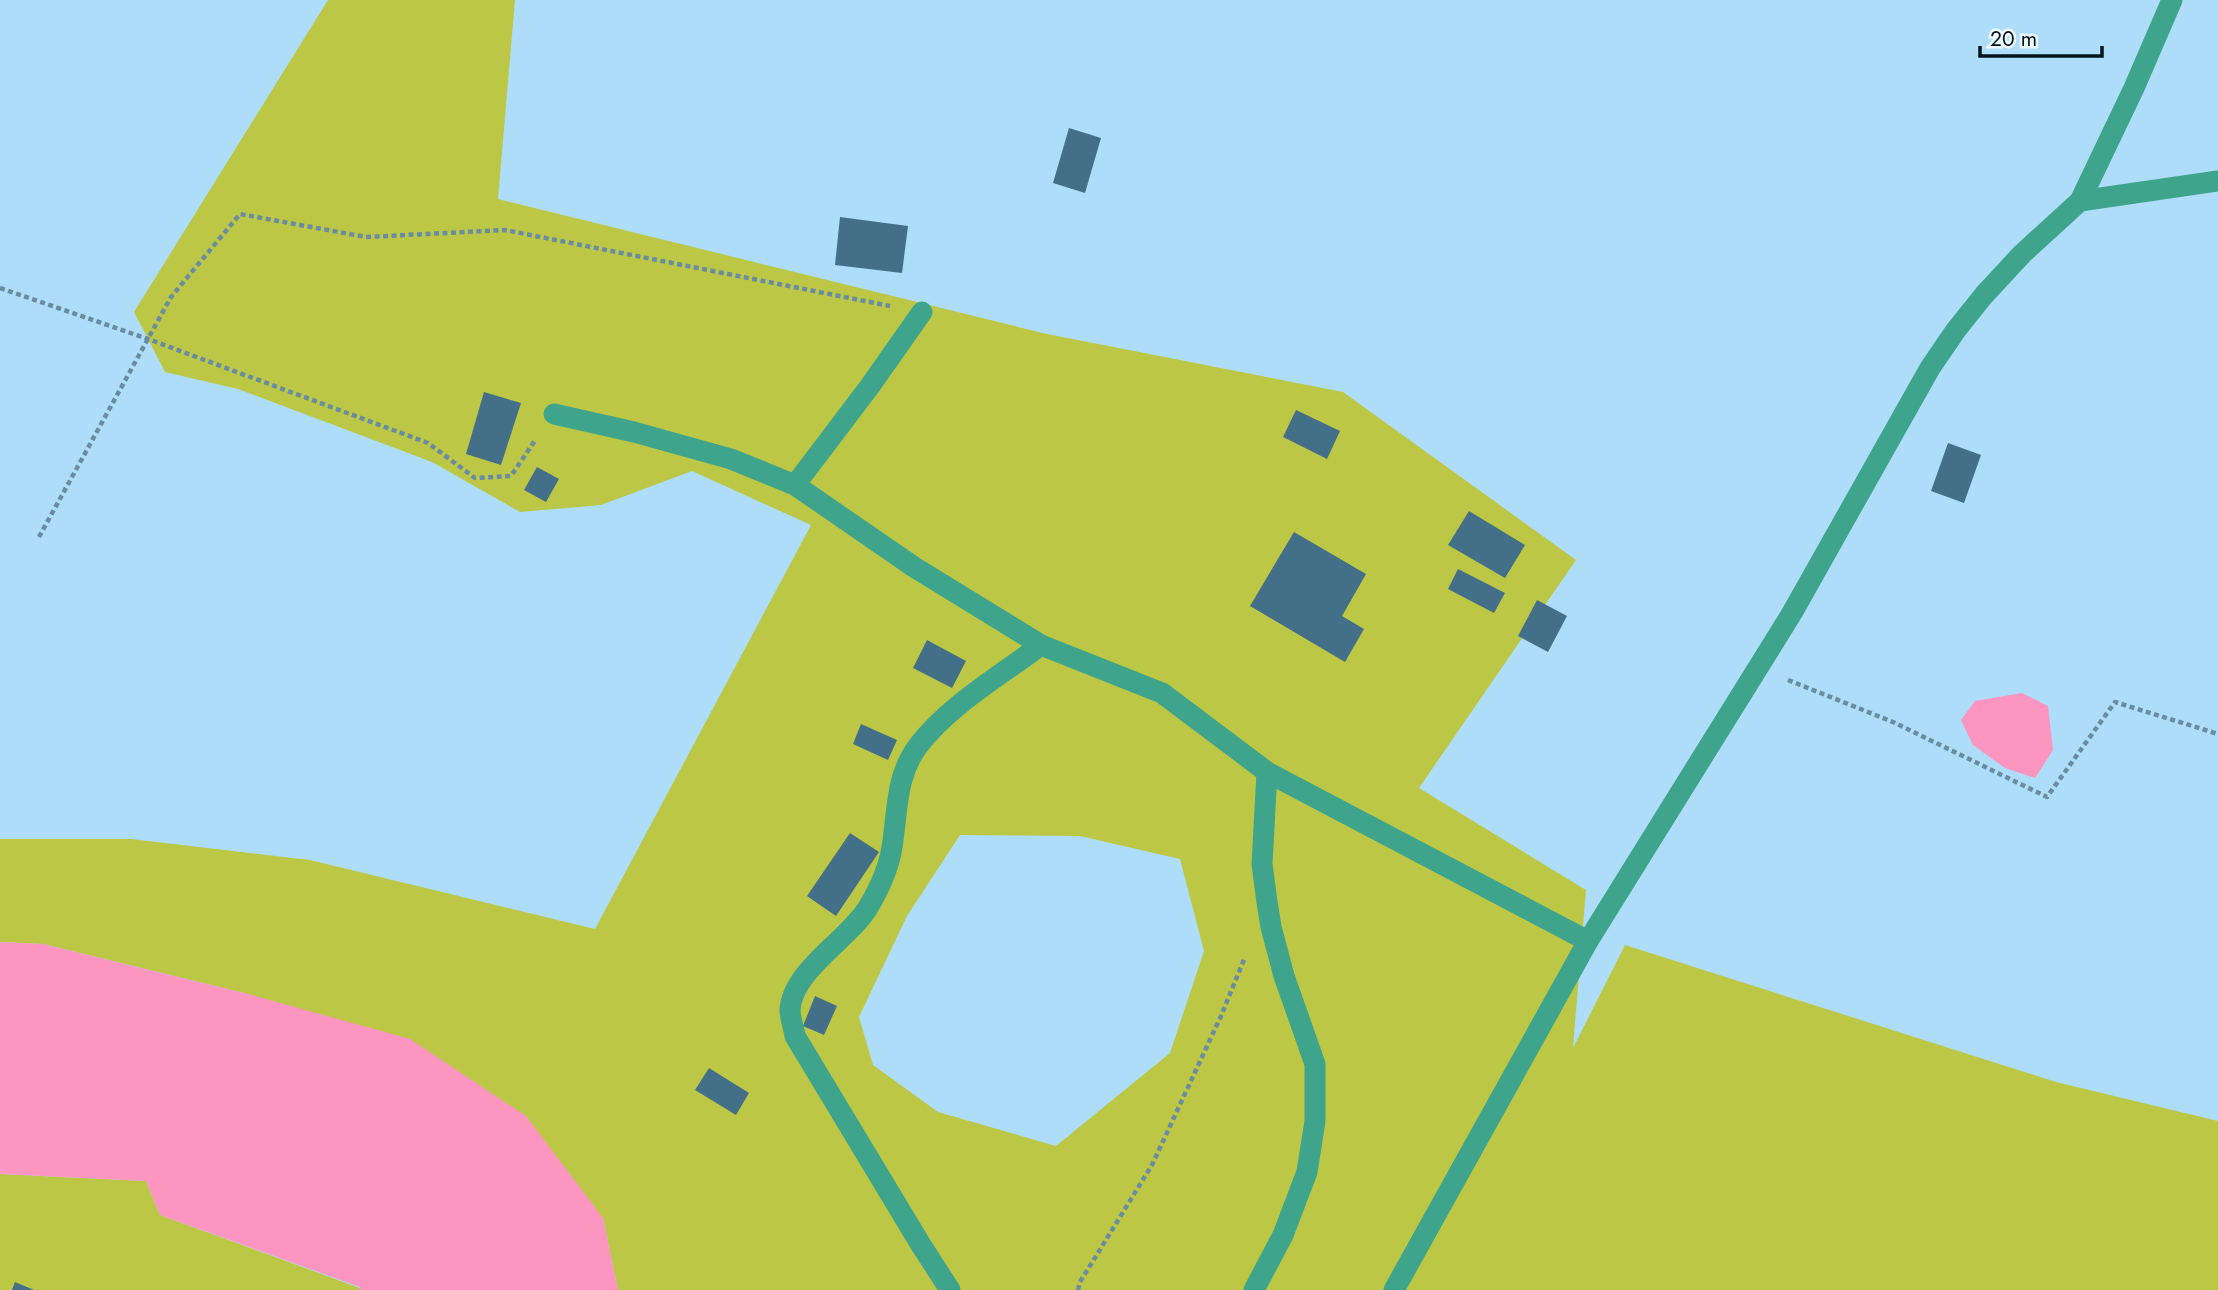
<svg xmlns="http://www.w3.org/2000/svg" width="2218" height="1290" viewBox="0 0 2218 1290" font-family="Jost,sans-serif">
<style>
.green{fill:#bcc845;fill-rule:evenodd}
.water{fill:#fc95c0}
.building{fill:#436f88}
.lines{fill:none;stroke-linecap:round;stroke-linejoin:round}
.path{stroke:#698ca1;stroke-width:4.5;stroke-dasharray:5 3.5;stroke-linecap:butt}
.street{stroke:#3ea48c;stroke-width:21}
</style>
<rect width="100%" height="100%" fill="#aeddf9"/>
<path class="green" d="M328 0H515L498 199 1047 334 1343 392 1576 560 1419 788 1586 890 1573 1048 1625 945 2056 1082 2218 1121V1290H618L603 1218 248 994 43 944 0 942V839H131L310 860 595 929 811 525 692 471 601 505 520 512 432 462 238 389 165 372 134 312ZM960 835 1080 836 1180 859 1204 951 1170 1053 1056 1146 938 1112 873 1065 859 1017 907 916Z
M0 1174 146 1181 160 1215 360 1288 359 1290H0Z"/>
<path class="water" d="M2022 693 2048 706 2053 750 2035 778 2005 768 1973 745 1961 720 1975 701Z
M0 942 43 944 248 994 410 1039 526 1116 603 1218 618 1290H359L360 1287 160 1215 146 1181 0 1174Z"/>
<path class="building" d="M1069 128 1101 138 1085 193 1053 183Z
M840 217 908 226 902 273 835 265Z
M484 392 521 403 501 465 466 454Z
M1296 410 1340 431 1327 459 1283 437Z
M1948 443 1981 455 1964 503 1931 491Z
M537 467 559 479 546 502 524 490Z
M1469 511 1525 545 1505 578 1448 545Z
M1294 532 1366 574 1342 616 1364 629 1345 662 1250 606Z
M1458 569 1505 593 1494 613 1448 589Z
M1537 600 1567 616 1548 652 1518 636Z
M927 640 966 661 952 688 913 668Z
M861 724 897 740 888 760 853 744Z
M850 833 879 852 836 916 807 896Z
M815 996 837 1006 824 1035 803 1026Z
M709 1068 749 1093 736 1115 695 1090Z
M15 1282 34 1290H12Z"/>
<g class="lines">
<path class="path" d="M0 288 148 339 428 443 475 478 511 476 536 439
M39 537 171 297 240 214 366 237 505 230 890 306
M1788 680 1893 722 2047 797 2115 702 2218 734
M1078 1290 1080 1282 1152 1165 1221 1016 1245 957"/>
<path class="street" d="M2080 201 2218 181
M922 312 870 386 795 485 914 567 1041 645 1162 693 1267 772 1588 941
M554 414 634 432 731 459 795 485
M950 1290 921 1245 795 1036C794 1028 790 1018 790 1010 792 970 850 939 869 906 879 889 889 867 892 847 898 811 895 777 918 746 948 706 1001 675 1041 645
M1254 1290 1283 1235 1307 1172 1315 1121V1064L1284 976 1271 927 1267 902 1262 864 1267 772
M1394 1290 1588 941 1792 613 1930 368 1956 330 1984 295 2022 254 2080 201 2134 88 2172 0"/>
</g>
<path d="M1980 46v10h122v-10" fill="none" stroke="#03141e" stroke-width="3.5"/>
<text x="1990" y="46" font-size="21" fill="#03141e" stroke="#eff8fe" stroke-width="5" paint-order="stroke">20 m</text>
</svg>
